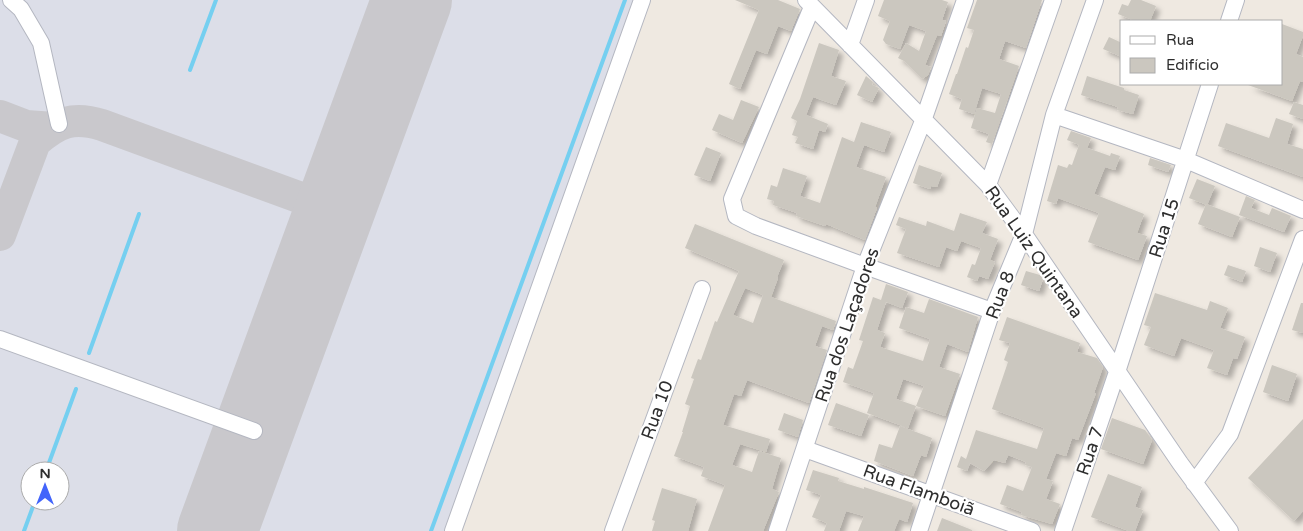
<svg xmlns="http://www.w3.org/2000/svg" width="1303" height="531" viewBox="0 0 1303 531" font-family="'Varela Round',sans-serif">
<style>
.airport{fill:#dcdee8;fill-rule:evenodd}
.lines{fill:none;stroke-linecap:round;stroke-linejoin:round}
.stream{stroke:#75cff0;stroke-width:4}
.taxiway{stroke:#c9c8cc;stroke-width:32}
.runway{stroke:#c9c8cc;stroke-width:80}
.building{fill:#cbc7bf;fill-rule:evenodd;filter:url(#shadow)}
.minor-casing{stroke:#b4b7c1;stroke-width:18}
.minor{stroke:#fff;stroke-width:16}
.labels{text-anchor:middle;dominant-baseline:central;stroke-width:4.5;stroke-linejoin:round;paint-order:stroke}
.street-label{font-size:18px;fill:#2e2e2e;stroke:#fff}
</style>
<defs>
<filter id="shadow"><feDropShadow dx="4.5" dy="4.5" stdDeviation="2.5" flood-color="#0004"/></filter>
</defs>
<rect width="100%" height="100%" fill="#efe9e1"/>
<path class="airport" d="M0 0H650L460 531H0ZM30 471H60V501H30Z"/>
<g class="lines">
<path class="stream" d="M190 70 216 0
M89 353 139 214
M46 471 76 389
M24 531 35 501
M431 531 625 0"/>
<path class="taxiway" d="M0 116 26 126 54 128
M304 199C319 210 324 222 324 240
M0 235 35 142C58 122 73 116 102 125L304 199C322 201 332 196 345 184"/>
<path class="runway" d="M217 531 412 0"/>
</g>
<path class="building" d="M735 0H778L800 9 791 31 778 26 767 54 756 50 740 89 729 84 759 10Z
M884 0H942L948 2 942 20 946 21 941 36 937 35 925 65 931 67 928 75 922 79 904 61 898 58 906 43 919 51 926 31 909 25 900 49 886 44 883 40 890 21 878 16Z
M977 0H1042L1026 48 1005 41 999 59 1019 66 992 144 986 142 989 134 971 128 977 108 995 113 1001 94 982 88 974 114 959 109 962 99 949 94 956 74H957L966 47 968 48 974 30 967 28Z
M1131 0H1141L1156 6 1150 21H1135L1118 14 1122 4 1128 6Z
M1282 24 1303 32V36L1296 54 1303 57V82L1300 81 1292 101 1248 85 1282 84Z
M1109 37 1122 43V57L1103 49Z
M819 43 839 50 831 76 846 81 836 105 813 97 806 115 828 124 825 132 819 130 813 149 795 143 798 137 792 135 797 121 791 118 800 99Z
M866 76 873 82 872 85 879 88 872 102 857 95Z
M1087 76 1124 88V90L1139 95 1133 114 1117 110 1118 107 1081 95Z
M741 100 759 107 742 143 712 130 719 114 733 120Z
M1294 102 1303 105V119L1289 114Z
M1276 118 1293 124 1287 144 1303 149V177L1218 146 1226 123 1269 138Z
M861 122 891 132 884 152 864 145 856 167 886 177 875 207 877 208 865 240 826 224 825 226 796 216 797 213 773 205 774 201 767 199 771 185 777 187 783 168 807 176 800 196 820 203 842 137 854 142Z
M1071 131 1091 138 1087 148 1067 140Z
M1079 145 1110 156 1111 153 1120 156 1115 170 1105 167 1094 194 1144 214 1137 233 1147 236 1138 260 1088 242 1099 213 1058 198 1056 204 1047 201 1058 165 1067 168 1069 164 1072 165Z
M706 147 721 153 710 181 694 175Z
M1150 158 1171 165 1168 172 1148 165Z
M919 165 942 173 937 187 931 186 930 189 913 183Z
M1197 179 1215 186 1207 205 1189 198Z
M1246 196 1255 200 1251 208 1269 215 1272 208 1291 216 1284 232 1239 215Z
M1206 204 1240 217 1232 237 1198 224Z
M960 213 987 222 982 233 998 239 990 260 995 262 988 279 979 276 977 281 967 277 972 264 975 265 981 248 961 241 957 251 946 247 939 267 897 253 906 229 896 225 899 217 926 226 927 221 954 231Z
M695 224 784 260 777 277 778 278 771 297 836 321 833 330 822 326 815 346 827 350 809 403 747 380 741 396 734 394 723 425 770 439 766 452 740 444 732 465 752 472 759 451 781 458 772 489 779 492 763 531H708L725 485 701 476 704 467 674 456 683 432H682L690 406 685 404 694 379 691 378 698 359 701 360 715 321 717 322 739 271 685 248ZM745 288 763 295 753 323 733 315Z
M1260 247 1277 253 1270 272 1254 266Z
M1228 265 1246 271 1242 282 1224 275Z
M1026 271 1040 275 1043 279 1039 291 1021 285Z
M886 284 908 292 902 308 886 302 877 330 885 333 880 347 923 361 930 339 899 328 906 307 924 313 929 299 978 317 968 352 947 344 939 367 960 374 945 416 916 406 908 428 867 413 874 393 843 382 848 367 853 369 863 341 859 340 873 297 881 300ZM903 379 924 386 916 406 896 399Z
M1155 293 1207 310 1210 301 1228 308 1220 328 1245 337 1237 359 1233 358 1227 375 1207 368 1214 350 1181 338 1174 356 1144 345 1151 327 1144 325Z
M1301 303H1303V333L1292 330Z
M1007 317 1080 343 1077 352 1097 358 1103 367 1094 393H1096L1078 440 1072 438 1066 456 1056 453 1046 479 1053 481 1046 499 1060 504 1052 524 1021 515 1022 512 1000 504 1007 485 1023 491 1032 467 1025 465 1026 462 1008 455 1005 463 994 460 984 471 970 463 967 471 957 467 961 456 966 459 976 430 1037 449 1044 428 992 409 1008 362 1004 360 1010 343 999 340Z
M1272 365 1297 374 1288 401 1263 392Z
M836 403 869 415 861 436 828 425Z
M784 413 803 420 798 437 778 430Z
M1112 418 1145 430 1152 440 1143 464 1101 449Z
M1303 419V511L1294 521 1248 478Z
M900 426 932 438 926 457 921 455 913 476 874 461 879 444 892 448Z
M813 470 839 478 838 481 864 489V487L913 503 907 522 899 519 894 531H858L864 516 846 511 839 531H824L827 523 812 517 821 495 806 490Z
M1108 474 1142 487 1135 507 1143 510 1135 531H1129L1091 517Z
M662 488 697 499 688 531H652L655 521 652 520Z
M942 518 972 530V531H937Z"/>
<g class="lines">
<g class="minor-casing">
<path id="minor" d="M11 0 21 9 41 43 59 124
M806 0 988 185 1024 234 1180 463 1230 531
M812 7 732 199 736 216 756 226 865 266 992 311
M1229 21 1236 0
M850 45 866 0
M1054 115 1186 160 1303 210
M988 185 1053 0
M0 339 254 431
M805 449 1032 531
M1194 483 1230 434 1303 239
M453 531 642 0
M613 531 702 289
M777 531 865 266 923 121 965 0
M919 531 992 311 1024 234 1054 115 1095 0
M1063 531 1117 372 1210 84"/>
</g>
<use href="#minor" class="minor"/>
</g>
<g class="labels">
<g class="street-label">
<text transform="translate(1164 228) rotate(-72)">Rua 15</text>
<text transform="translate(1034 252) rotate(55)">Rua Luiz Quintana</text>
<text transform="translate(1000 295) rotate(-69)">Rua 8</text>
<text transform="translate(847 325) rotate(-71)">Rua dos Laçadores</text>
<text transform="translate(657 410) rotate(-70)">Rua 10</text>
<text transform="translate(1090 451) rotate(-71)">Rua 7</text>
<text transform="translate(919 490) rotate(20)">Rua Flamboiã</text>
</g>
</g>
<rect x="1120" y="20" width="162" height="65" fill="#ffffff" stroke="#ababab"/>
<rect x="1130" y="36" width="25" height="8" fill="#ffffff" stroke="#ababab"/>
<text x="1166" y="45" font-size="15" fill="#2e2e2e">Rua</text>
<rect x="1130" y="58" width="25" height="15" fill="#cbc7bf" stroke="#ababab"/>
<text x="1166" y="70" font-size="15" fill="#2e2e2e">Edifício</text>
<g transform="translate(45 486)"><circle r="24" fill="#ffffff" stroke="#ababab"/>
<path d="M0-4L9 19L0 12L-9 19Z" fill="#4264fb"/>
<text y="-8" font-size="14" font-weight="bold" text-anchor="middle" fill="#2e2e2e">N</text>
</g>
</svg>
